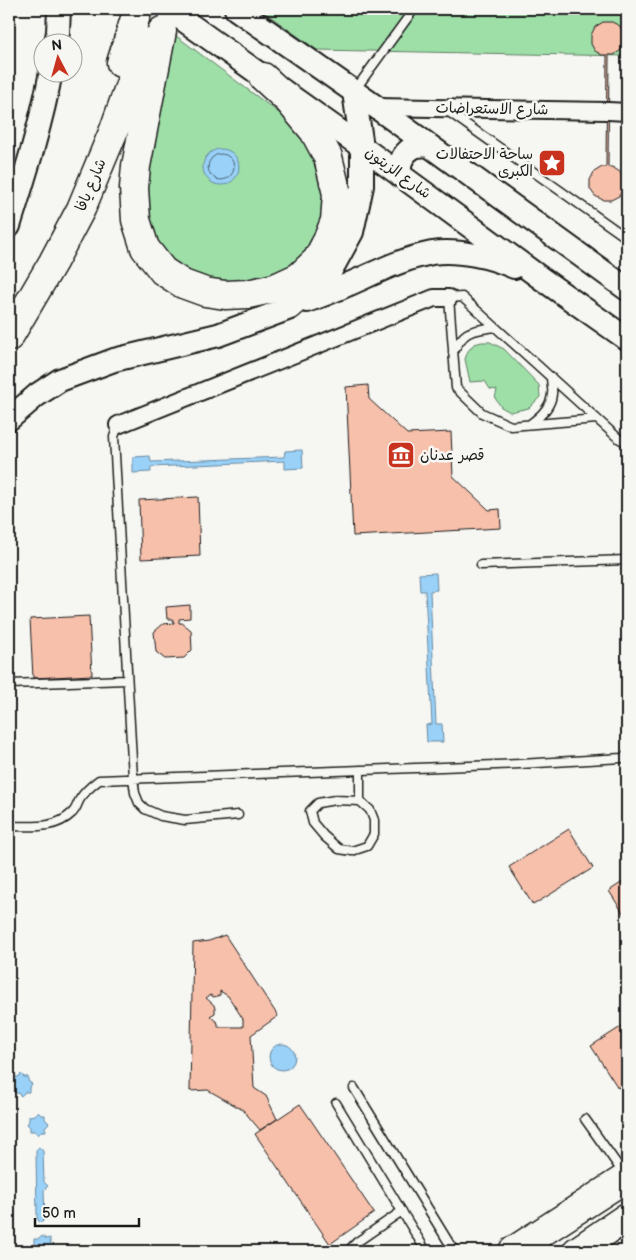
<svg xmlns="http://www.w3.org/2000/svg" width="636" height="1260" viewBox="0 0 636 1260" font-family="'Balsamiq Sans','Playpen Sans Arabic',sans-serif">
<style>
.green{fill:#9edfa8;stroke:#5d7e62}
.water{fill:#99d1f8;stroke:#6789a0}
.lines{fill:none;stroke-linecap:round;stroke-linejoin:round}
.shore{stroke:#4e6474;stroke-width:1}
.building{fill:#f7c0ab;stroke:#1c1c1c;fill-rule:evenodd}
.highway-tunnel{stroke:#d5d5d2;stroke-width:28;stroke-dasharray:28 14;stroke-linecap:butt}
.lane-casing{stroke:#1c1c1c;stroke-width:11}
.street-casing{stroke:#1c1c1c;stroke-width:20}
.secondary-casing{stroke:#1c1c1c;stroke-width:26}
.highway-casing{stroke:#1c1c1c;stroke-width:31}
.lane{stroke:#f6f6f2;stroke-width:8}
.street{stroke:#f6f6f2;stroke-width:16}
.secondary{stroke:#f6f6f2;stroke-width:22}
.highway{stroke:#f6f6f2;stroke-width:28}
.labels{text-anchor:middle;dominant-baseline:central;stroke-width:5;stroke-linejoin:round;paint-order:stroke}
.street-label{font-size:15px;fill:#1c1c1c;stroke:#f6f6f2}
.poi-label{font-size:15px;fill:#1c1c1c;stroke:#f6f6f2;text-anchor:end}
</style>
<rect width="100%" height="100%" fill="#f6f6f2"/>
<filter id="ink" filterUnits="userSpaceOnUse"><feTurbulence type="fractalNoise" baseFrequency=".02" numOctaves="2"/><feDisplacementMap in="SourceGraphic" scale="10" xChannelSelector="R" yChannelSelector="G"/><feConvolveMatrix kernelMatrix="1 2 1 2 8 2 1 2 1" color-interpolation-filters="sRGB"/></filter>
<g filter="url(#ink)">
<path class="green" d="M260 9H627V56L317 50Z
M175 35 283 116 304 138 322 174 325 211 314 245 285 272 250 285 193 278 165 257 145 217 142 196Z
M482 342H490L504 349 539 385 540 397 529 408 510 412 501 407 495 398 497 390 490 389 485 381 470 382 465 359 468 351 474 344Z"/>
<path class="water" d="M203 167a18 18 0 1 1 36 0a18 18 0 1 1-36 0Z
M302 450 303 468 285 469V461L151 467V472L133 473V457L150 456 151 462 284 457 285 451Z
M436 573 437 590 430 591 436 724H442L443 742H427L426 725 432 724 425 591H420L419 574Z
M269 1057a13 13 0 1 1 26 0a13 13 0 1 1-26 0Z
M21 1074 24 1077H28V1081L32 1084 29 1088V1092H25L21 1096 18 1093H13V1088L10 1085 13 1082 12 1077H18Z
M38 1112 41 1115H45V1119L49 1123 45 1127 46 1131H42L38 1135 35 1131H30V1127L27 1124 29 1121V1116L35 1115Z
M39 1147 43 1151 44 1182 48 1186 44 1190 45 1219 41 1223 37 1219 36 1151Z
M42 1236 46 1239 50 1238V1243L54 1246 50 1251H35L32 1247 34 1244V1239H39Z"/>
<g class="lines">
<path class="shore" d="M208 167a13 13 0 1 1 26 0a13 13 0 1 1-26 0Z"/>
</g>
<path class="building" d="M603 22H612L620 26 624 34 625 42 621 50 614 55H609V58L608 167H612L620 172 624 180V189L619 196 611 200H603L595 196 590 189V180L594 172 602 167H606V165L607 57V55H602L595 51 591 44V35L595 27Z
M368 385 369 399 407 434 451 432 453 476 489 510 500 509 501 528 353 536 346 387Z
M198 497 200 556 141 559 139 500Z
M190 605V618L179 619V623H182L191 630 192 650 184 658 165 659 156 652 154 632 163 624 174 623 173 619H167L166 607Z
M89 616 92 675 33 678 30 619Z
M569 829 593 868 533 905 509 867Z
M627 879V919L609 891Z
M225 935 278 1016 251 1035 254 1088 266 1096 277 1119 260 1130 243 1110 208 1090 190 1091 193 943 209 941ZM220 991 228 996 243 1019V1027H218V1023L210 1016 215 1013V1009L214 1005 206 998 210 995 214 997 220 995Z
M627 1023V1082L618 1088 591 1046Z
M300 1104 374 1213 330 1244 255 1134Z"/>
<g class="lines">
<path class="highway-tunnel" d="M151 23 155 9"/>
<g class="lane-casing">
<path id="lane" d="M355 90 414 9
M449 112 627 238
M453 352C465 329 471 331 495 327
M597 419 511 426 482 413 456 388 449 298 462 297 618 438 627 443
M530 424C540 417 551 407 552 394 553 389 551 383 551 377
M118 425 114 437 133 778 135 793 139 803 145 809 161 816 185 820 238 815
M481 565 627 560
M9 684 127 680
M360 801 335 800 318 803 310 811 313 823 324 836 339 849 352 851 367 846 374 834V820L370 810 360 801V770
M9 826C30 826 55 830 72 813 76 810 77 804 80 799 85 791 91 786 99 780L520 764 622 758 627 755
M354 1088 454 1251
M336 1103 426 1251
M585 1119 624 1174
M350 1251 351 1248 357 1242 402 1211"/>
</g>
<g class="street-casing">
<path id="street" d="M376 107 607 111
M608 111 627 112
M118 425 434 298H449"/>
</g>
<g class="secondary-casing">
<path id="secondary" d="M168 9 362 147 542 279 627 339
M236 9 376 107 627 289
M56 42 58 32 59 9
M401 176C398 165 402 154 412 148 417 145 423 146 428 145
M9 226C25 175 41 125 51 72
M307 301C321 296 334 291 347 285 375 273 401 259 432 253 457 249 492 257 514 267
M9 419 37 395 60 380 114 360 218 335 290 308 329 274 352 232 362 186V147L354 92"/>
</g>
<g class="highway-casing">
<path id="highway" d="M162 31 136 166 134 188 136 220 145 248 163 271 183 284 205 292 225 295 248 294 275 288 299 277 317 260 327 241 335 221 337 194 328 157 314 131 289 101 263 77
M121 63 137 12
M9 337 53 262 81 209 114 130 145 42
M513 1251 627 1177
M577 1251 627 1217"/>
</g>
<use href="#lane" class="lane"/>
<use href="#street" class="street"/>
<use href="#secondary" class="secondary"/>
<use href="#highway" class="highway"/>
</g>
</g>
<defs>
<g id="sight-square" transform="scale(1.4375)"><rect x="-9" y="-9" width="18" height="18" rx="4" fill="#c8321e" stroke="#f6f6f2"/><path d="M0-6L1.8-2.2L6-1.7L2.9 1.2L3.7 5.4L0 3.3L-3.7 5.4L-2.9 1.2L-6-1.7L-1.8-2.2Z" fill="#fff"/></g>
<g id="museum-square" transform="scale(1.4375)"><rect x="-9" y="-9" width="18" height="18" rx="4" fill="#c8321e" stroke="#f6f6f2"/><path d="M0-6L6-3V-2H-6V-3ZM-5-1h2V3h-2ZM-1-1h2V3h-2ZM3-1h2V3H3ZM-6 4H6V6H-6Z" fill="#fff"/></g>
</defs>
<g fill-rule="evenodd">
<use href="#sight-square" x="552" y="163"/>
<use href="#museum-square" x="401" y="455"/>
</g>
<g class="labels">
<g class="street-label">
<text transform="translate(492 109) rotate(1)">شارع الاستعراضات</text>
<text transform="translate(398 173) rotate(36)">شارع الزيتون</text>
<text transform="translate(91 185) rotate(-67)">شارع يافا</text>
</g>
<g class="poi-label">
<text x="533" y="154">ساحة الاحتفالات<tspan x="533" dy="17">الكبرى</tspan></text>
<text x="420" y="455" text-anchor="start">قصر عدنان</text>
</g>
</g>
<rect width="636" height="1260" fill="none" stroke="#f6f6f2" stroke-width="30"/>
<rect x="15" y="15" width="606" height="1230" fill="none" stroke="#1c1c1c" stroke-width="2" filter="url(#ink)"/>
<g transform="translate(58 58) rotate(354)"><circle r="24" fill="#f6f6f2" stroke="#9f9f9c"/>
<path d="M0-4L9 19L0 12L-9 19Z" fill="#c8321e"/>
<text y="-8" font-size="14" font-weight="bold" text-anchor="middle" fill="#1c1c1c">N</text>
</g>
<path d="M35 1218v8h104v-8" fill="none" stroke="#1c1c1c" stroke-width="2.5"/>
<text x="42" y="1218" font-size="15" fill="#1c1c1c" stroke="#f6f6f2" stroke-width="4" paint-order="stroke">50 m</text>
</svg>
